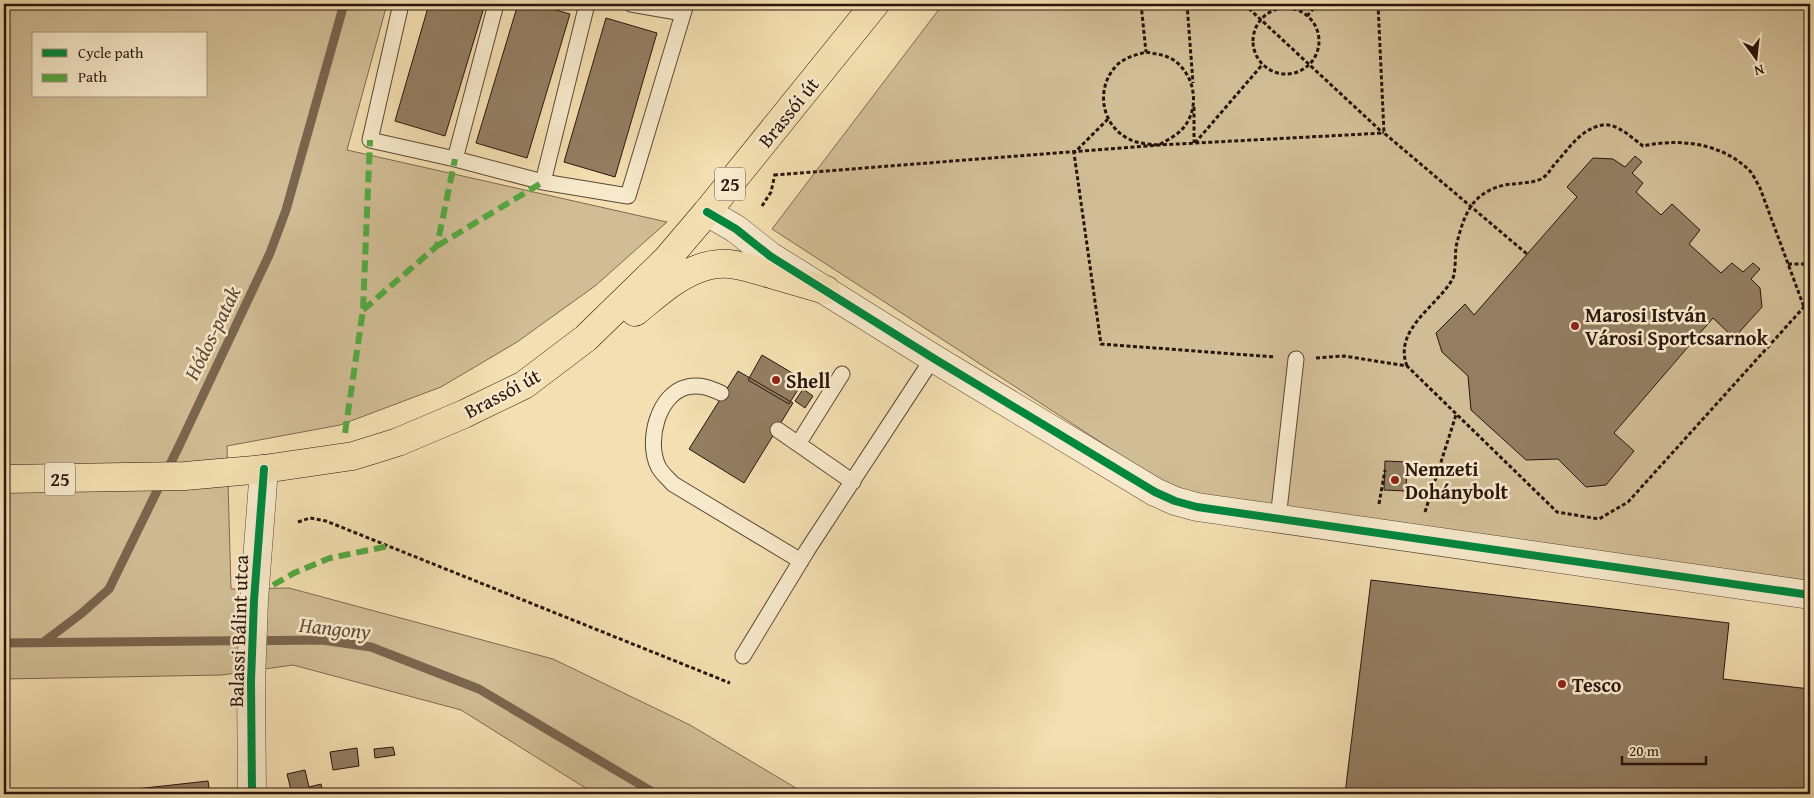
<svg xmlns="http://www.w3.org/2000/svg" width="1814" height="798" viewBox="0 0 1814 798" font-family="'Gentium Book Plus',serif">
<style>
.green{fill:#d1bd95;stroke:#7e6951;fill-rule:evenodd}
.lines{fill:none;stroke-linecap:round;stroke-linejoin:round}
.stream{stroke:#7a654e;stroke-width:9}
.building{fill:#937e62;stroke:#2a150d}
.lane-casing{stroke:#5c4836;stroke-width:17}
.street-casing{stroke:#5c4836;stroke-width:29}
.primary-casing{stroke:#2a150d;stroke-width:29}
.path{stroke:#2a150d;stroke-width:3;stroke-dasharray:4 2.5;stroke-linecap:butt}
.lane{stroke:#f7eacc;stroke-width:15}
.street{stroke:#f7eacc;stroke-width:28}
.primary{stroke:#f3dfb1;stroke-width:28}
.quiet{stroke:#53a941;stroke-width:6;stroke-dasharray:12 6;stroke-linecap:butt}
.cycleway-casing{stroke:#f7eacc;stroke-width:11}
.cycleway{stroke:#00873e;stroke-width:8}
.poi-dot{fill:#8f2418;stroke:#f7eacc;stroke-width:2}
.labels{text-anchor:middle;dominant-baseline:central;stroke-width:5;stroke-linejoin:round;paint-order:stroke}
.shield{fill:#f7eacc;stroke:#685546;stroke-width:1}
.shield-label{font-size:19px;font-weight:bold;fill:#2a150d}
.street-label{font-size:20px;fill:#2a150d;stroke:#f7eacc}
.poi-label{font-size:20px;font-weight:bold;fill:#2a150d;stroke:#f7eacc;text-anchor:start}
.water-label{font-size:21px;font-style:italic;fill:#5f4a38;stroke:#f7eacc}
</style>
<rect width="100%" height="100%" fill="#f3dfb1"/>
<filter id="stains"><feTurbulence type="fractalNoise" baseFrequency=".004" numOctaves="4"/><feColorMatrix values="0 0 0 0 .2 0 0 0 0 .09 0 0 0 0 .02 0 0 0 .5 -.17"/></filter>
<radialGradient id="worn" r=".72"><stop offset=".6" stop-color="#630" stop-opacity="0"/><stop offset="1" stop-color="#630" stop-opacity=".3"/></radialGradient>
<path class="green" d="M4 4H387L347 150 667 222 595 286 517 342 441 387 340 425 227 446 231 589 289 588 553 659 690 725 806 794H595L461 710 293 665 222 675 4 679ZM34 34H206V96H34Z
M943 4H1810V581L1202 497 1159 480 772 229Z"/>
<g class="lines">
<path class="stream" d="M45 641 82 613 109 589 179 446 270 253 286 210 344 4
M4 643 322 640 371 647 479 689 656 794"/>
</g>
<path class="building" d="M429 4H485L445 136 395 121Z
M518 4H535L570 14 527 158 476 143Z
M606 18 657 33 615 177 564 162Z
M1635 156 1642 162 1632 173 1643 183 1636 192 1661 215 1672 204 1700 230 1689 244 1721 273 1732 263 1743 272 1753 263 1760 269 1751 279 1760 288 1762 307 1734 338 1713 318 1614 433 1634 451 1606 485 1586 487 1558 459 1526 460 1471 410 1468 376 1442 352 1436 333 1465 304 1474 315 1577 197 1567 187 1593 158 1613 159 1625 167Z
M762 355 804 380 789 404 748 380Z
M738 371 793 403 744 483 689 449Z
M803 389 813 396 805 408 795 401Z
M1385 461 1407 462 1406 491 1384 490Z
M1371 580 1729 623 1723 679 1810 689V794H1345Z
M393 747 395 755 375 758 374 749Z
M357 748 359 766 333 770 330 752Z
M305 770 309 787 321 784 323 794 335 791 336 794H292L287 774Z
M208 781 210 794H136V789Z"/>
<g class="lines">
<g class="lane-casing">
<path id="lane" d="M401 4 370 140 455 159 543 182 628 196 686 4
M631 4 683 13
M455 159 496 4
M543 182 587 4
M721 393C710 388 700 384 687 387 658 394 646 441 658 466 661 473 668 478 673 484L801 561
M778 430 853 482
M798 444 842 374
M1278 519 1296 359
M743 656 808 549 933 358"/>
</g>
<g class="street-casing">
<path id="street" d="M707 212 736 229 770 256 933 358 1155 492 1175 501 1197 507 1810 595
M252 794 251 681 254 600 264 469"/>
</g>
<g class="primary-casing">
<path id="primary" d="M635 312C654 297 673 279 695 270 725 257 745 267 774 275 791 280 808 285 826 290
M4 479 185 476 264 469 353 456 398 442 464 414 524 385 586 338 667 259 707 212 875 4"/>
</g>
<path class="path" d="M1141 4 1146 52
M1187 4 1193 83
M1244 4 1383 133
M1378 4 1384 133 1527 254
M1253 41a33 33 0 1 1 66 0a33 33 0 1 1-66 0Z
M1307 16 1317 4
M1146 52C1157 54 1167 55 1175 61 1195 76 1200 107 1184 127 1178 135 1167 140 1159 145 1149 144 1138 144 1129 139 1100 125 1095 86 1118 64 1126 57 1136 55 1146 52Z
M1194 107V143
M1108 119 1074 153 1101 344 1275 357
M1195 143 1262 65
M774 175 1159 145 1384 133
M762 206 771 192 775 174
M1788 264H1810
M1316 358 1344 356 1407 366 1557 512 1599 519 1628 502 1804 307 1810 304
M1407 366C1393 330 1436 307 1452 280 1456 274 1455 255 1456 247 1459 234 1463 219 1470 208 1478 194 1496 185 1512 184 1522 183 1532 183 1541 179 1547 176 1550 170 1554 165 1568 150 1581 128 1603 125 1617 123 1632 138 1643 146 1680 138 1722 143 1750 171 1754 176 1757 183 1760 188L1804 307
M1379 504 1385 470
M1425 512 1456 415
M298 522 310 518 326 521 730 683"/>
<use href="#lane" class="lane"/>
<use href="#street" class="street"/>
<use href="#primary" class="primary"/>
<path class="quiet" d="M437 246 543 182
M363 310 437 246 455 159
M345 433 363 310 370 140
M273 585 294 573 330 558 389 546"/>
<g class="cycleway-casing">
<path id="cycleway" d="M707 212 736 229 770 256 933 358 1155 492 1175 501 1197 507 1810 595
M252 794 251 681 254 600 264 469"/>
</g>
<use href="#cycleway" class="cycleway"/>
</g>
<g class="poi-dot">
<circle cx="1575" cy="326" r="5"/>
<circle cx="776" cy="380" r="5"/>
<circle cx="1395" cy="480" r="5"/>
<circle cx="1562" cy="684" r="5"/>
</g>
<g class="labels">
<g class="shield">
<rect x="715" y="167.5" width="30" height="33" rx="4"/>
<rect x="45" y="462.5" width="30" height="33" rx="4"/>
</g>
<g class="shield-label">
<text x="730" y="184">25</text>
<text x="60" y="479">25</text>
</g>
<g class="street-label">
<text transform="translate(788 112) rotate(-51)">Brassói út</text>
<text transform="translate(502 393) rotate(-28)">Brassói út</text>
<text transform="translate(238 631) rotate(-88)">Balassi Bálint utca</text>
</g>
<g class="poi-label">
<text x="1585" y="314">Marosi István<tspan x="1585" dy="23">Városi Sportcsarnok</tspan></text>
<text x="786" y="380">Shell</text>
<text x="1405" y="468">Nemzeti<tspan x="1405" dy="23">Dohánybolt</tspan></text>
<text x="1572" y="684">Tesco</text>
</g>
<g class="water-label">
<text transform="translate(212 333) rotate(-64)">Hódos-patak</text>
<text transform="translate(335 628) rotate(6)">Hangony</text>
</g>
</g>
<rect width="1814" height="798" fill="none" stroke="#f3dfb1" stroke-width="20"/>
<rect x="5" y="5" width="1804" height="788" fill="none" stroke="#2a150d" stroke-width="2.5"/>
<rect x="10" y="10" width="1794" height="778" fill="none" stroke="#2a150d"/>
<rect x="32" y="32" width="175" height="65" fill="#f7eacc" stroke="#a59580"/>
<rect x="42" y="49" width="25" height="8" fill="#00873e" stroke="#a59580"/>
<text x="78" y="58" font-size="15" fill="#2a150d">Cycle path</text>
<rect x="42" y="74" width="25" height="8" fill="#53a941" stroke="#a59580"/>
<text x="78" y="82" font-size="15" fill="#2a150d">Path</text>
<g transform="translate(1756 58) rotate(165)" stroke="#f7eacc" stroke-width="4" paint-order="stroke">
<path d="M0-4L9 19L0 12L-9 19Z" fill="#2a150d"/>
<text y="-8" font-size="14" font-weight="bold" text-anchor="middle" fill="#2a150d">N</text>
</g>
<path d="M1622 756v8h84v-8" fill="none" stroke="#2a150d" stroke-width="2.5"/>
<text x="1629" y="756" font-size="15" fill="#2a150d" stroke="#f7eacc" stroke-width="4" paint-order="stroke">20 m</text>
<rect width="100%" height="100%" filter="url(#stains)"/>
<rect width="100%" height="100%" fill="url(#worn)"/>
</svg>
